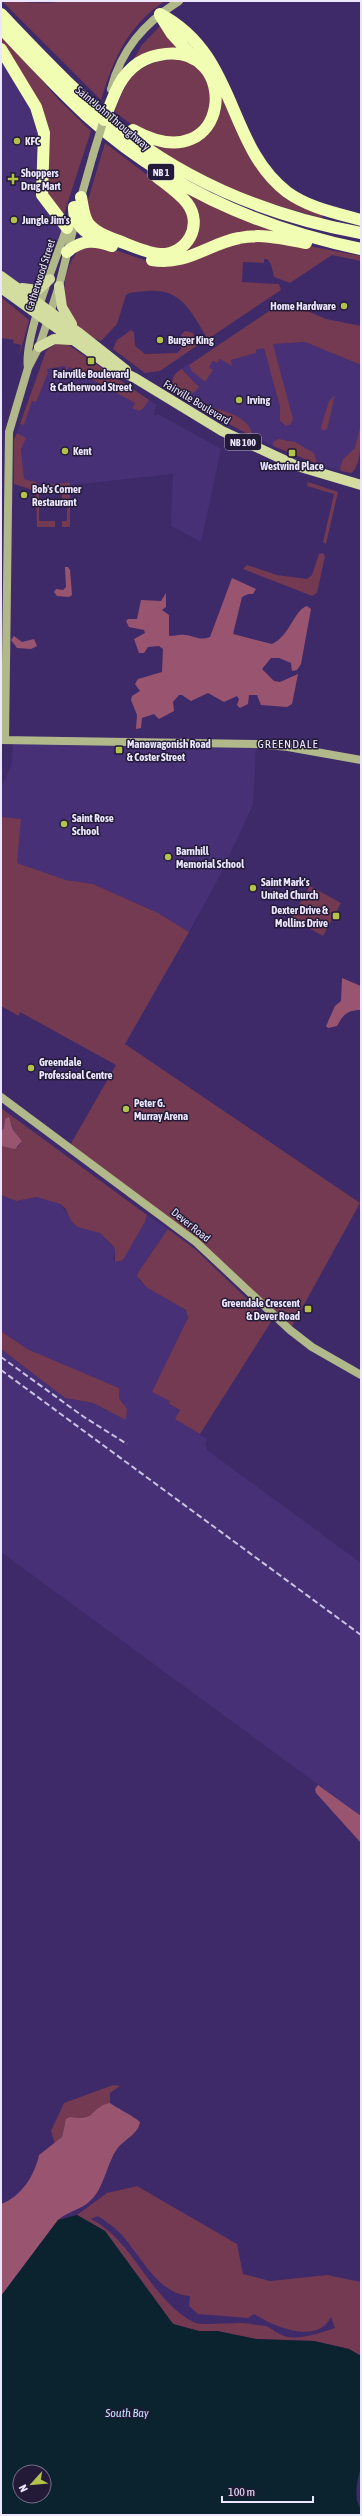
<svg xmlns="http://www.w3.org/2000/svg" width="362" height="2516" viewBox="0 0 362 2516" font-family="'Asap Condensed',sans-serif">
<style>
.built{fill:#473076}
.green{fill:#733a51;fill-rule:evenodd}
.forest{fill:#995570}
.water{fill:#0b222f;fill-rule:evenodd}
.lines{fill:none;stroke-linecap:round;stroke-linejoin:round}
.secondary{stroke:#b1b98a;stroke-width:8}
.primary{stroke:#d3dd9f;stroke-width:10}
.highway{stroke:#f1fdb2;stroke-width:12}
.rail{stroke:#cac2e1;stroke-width:2;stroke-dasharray:6 3;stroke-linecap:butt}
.secondary-bridge{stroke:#b1b98a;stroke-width:8}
.highway-bridge{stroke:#f1fdb2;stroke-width:12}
.poi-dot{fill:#b4c24a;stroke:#221a36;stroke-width:1.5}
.labels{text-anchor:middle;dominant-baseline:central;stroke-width:3;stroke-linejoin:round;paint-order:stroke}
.shield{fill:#221a36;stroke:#afaac3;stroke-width:1}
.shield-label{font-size:10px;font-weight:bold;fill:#ece7ff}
.street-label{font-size:11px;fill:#ece7ff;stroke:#221a36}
.poi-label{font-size:11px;font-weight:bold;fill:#ece7ff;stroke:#221a36;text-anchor:start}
.neighbourhood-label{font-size:12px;letter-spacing:1px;fill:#ece7ff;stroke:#221a36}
.water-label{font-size:12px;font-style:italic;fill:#c0e5fc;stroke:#221a36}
</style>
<rect width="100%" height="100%" fill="#3e2a69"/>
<path class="built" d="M1 49 22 80 67 228 41 304 1 276Z
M305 342 361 365V422L358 438 355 449 343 459 340 468 341 471 315 463 317 459 314 453 289 440H277L273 446 251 436V430L233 414 222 410 206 407 202 409 183 397H187L197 385 184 370H179L190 363 212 369 209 367 213 361 220 359 231 365V360L256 353V350L264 348 280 407V421L283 425 292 418 273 344Z
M65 366V371L69 367 135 403 132 408 136 410H142L149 400 157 405 154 412 155 416 158 414 221 449 201 542 171 526 173 474 70 485V482L40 486 36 482 24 479 21 449 25 438 17 433 20 424 24 425 32 401 36 402 48 373 47 369Z
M13 740 256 744 253 805 218 879 189 932 158 913 93 884 66 880 16 863 1 861V788L12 764Z
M1 1195 16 1201 37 1197 60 1204 67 1214 102 1235 115 1250 113 1260 116 1262 123 1260 145 1222 147 1215 168 1229 139 1271V1280L146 1287 182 1307 188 1314 169 1405 180 1410 176 1419 207 1439 205 1444 207 1450 361 1563V1816L1 1552V1349L65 1398 93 1403 107 1411 124 1402 119 1398V1388L27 1349 1 1331Z"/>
<path class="green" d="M2 1C19 1 48 5 62 1H165C128 25 113 60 101 100Z
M160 26 183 51 132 62 142 45Z
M1 33 59 100 91 131 64 214 48 198V142L10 56 1 43Z
M204 57 258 164 323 213 322 218C267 204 200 183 155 146 189 151 193 141 216 120Z
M182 58 199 69 210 85 209 114 197 131 175 140 135 127 115 112C128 71 141 62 182 58Z
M105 143 178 198 190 216 187 239 165 251 111 235 90 220 88 200Z
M186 192 278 230 179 253 192 241 184 196Z
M245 239 309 246 361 256V261L332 255 290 283 274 277 271 264 267 259H264V263L243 262 242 282 279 284 281 290 208 339C191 313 183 288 147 291 141 292 132 291 126 295L117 324 101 341C59 327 53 273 84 245L115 250 147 261Z
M1 297 29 320 19 357 21 345 13 343 14 340 2 338Z
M281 303 291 304 326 319 361 326V365L305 342 273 344 293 419 291 424 286 426 280 421V407L264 348 256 350V353L231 360 232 366 220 359 217 363 213 361 209 367 213 370 205 382 192 371 189 365Z
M131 330 134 332 135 346 145 354 177 353 181 349V335L185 331 193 333 198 345 160 371 145 373 113 349 117 340Z
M55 344H67L149 400 143 409 139 411 132 408 135 403 69 367 66 372 65 366 47 369 48 373 36 402 32 401 24 425 20 424 46 351Z
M182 369 199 387 196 391 185 397C171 392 167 376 182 369Z
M335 395 327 429 323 431 321 427 329 401Z
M206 407C221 409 249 416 252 434L251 436 202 409Z
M361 422C361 434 362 467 351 473L341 471 340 468 343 459 355 448Z
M17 433 26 438 21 449 24 479 36 482 40 486 70 482V527H62V521H67V501H62V489H42V494H39V521H55V527H37L36 491 14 484V439Z
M279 439 295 442 314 453 317 461 315 463 273 446V442Z
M308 482 338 492 326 544 323 542 334 494 307 486Z
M323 553 325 556 317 593 312 596 243 569 247 565 277 575 307 579 312 575 319 554Z
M1 817 21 819 17 863 66 880 93 884 158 913 189 932 125 1044 360 1203 290 1330 225 1268 69 1147 116 1065 20 1012 19 1016 1 1006Z
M310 886 341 903 323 936 291 918Z
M1 1108 147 1215 145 1222 123 1260 115 1262V1250L113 1246 100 1233 78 1227 72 1222 65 1208 60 1204 37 1197 16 1201 1 1195V1146L18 1147 22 1141 13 1130 12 1124 5 1121 4 1128 1 1131Z
M168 1229 196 1250 271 1322 200 1434 175 1419 180 1410 169 1404 170 1401 152 1392 188 1318 186 1310 146 1287 137 1276 139 1271Z
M1 1331 27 1349 119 1388V1398L127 1409 126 1420 93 1403 65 1398 1 1349Z
M113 2085 120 2086 110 2093V2103L99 2107 86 2119 74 2118 65 2124 62 2137 55 2144 51 2131 64 2103Z
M137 2186 237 2244 243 2274 270 2281 327 2275 361 2282V2356L349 2349 314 2341 256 2339 217 2331H199L173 2324 105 2231 77 2215 107 2193ZM98 2216C106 2221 114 2227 120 2233 141 2255 157 2294 190 2296L189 2306 198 2314 248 2318 254 2314C275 2327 317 2345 331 2317L335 2328C320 2333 304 2339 288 2337 280 2336 273 2329 266 2326 261 2325 256 2325 251 2324 238 2321 202 2327 193 2322 150 2299 134 2241 91 2219Z"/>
<path class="forest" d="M65 567H68L70 570 72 595 69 597 57 596 54 592 56 589 63 590 66 587Z
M232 578 256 589 253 594H248L242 597 233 634 272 644C290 636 294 610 307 606L311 609 301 664 297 670 292 671 291 663 279 658H271L262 669 274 681 280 682 298 674 292 704 287 707 261 705 257 695H249L248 704 240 708 237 705 239 699 237 696 224 702 208 693 191 701 182 695H179L173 702 174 711 159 719 154 714 142 718 141 728 136 729 137 715 131 700 132 696 140 691 135 684 138 679 162 672 163 649 159 646 148 647 144 653H139L134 639 145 633 144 630 129 627 126 621 128 619H137L141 600 161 601 166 593V607L162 610 169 615V636C174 636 180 634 185 635 195 636 199 641 210 637Z
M14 636 22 642 34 639 37 646 31 649 17 648 11 640Z
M342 978 361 986V1010C347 1010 343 1015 337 1026L328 1028 326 1026 335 1006 341 1001Z
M9 1117 13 1130 22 1141 15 1149 1 1146V1131L4 1128 5 1119Z
M318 1785 361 1816V1843L316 1793 315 1789Z
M110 2103C117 2108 135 2117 140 2122 138 2135 124 2139 117 2149 106 2165 104 2189 90 2201 81 2210 68 2211 58 2220L1 2296V2204C21 2197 35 2175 39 2155L62 2137 66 2119 70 2117C98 2122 87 2108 110 2103Z"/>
<path class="water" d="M77 2215 105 2231 173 2324 199 2331H217L256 2339 314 2341 349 2349 361 2356V2467C358 2477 355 2489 357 2500 358 2505 361 2508 361 2515H1V2296L58 2220ZM20 2472H44V2496H20Z"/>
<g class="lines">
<path class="secondary" d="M111 89C121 50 144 23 179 1
M80 201 93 155
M28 368C23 338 57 257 68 224
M1 740 256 744 288 747 361 760
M5 740 9 432 28 368 39 347 59 286 76 218
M1 1097 196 1242 290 1330 312 1347 361 1375"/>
<path class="primary" d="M1 276 78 332 126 370
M59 286 62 307 72 324
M1 288 108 365 135 378 222 431 297 466 361 485
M22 288 38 290 50 279
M39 347 54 339 71 340"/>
<path class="highway" d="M1 14C42 57 83 101 131 137 198 187 279 218 361 233
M160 14C238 55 226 145 287 192 309 208 336 213 361 220
M160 15 172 34 195 59
M1 28C29 58 56 87 86 115 164 186 258 228 361 249
M1 49 36 107 44 133 42 195 67 228
M115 93C123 74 137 59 159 55 243 38 233 185 133 130
M81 197C83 206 83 215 88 223 96 233 108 237 119 241 132 246 147 253 160 254 187 255 204 225 187 203 179 193 167 185 157 177
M74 207C73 224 85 233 100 241
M67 252C82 239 95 240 112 246
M152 260C186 266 208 244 239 238 262 233 285 239 306 243"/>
<path class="rail" d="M1 1357 84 1417 127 1444
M1 1370 361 1635"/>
<path class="secondary-bridge" d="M93 155 105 116"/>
<path class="highway-bridge" d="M104 120 115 93"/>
</g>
<g class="poi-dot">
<circle cx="17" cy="141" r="4"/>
<path d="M11 173h4v4h4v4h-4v4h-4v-4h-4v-4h4z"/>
<circle cx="14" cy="220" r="4"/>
<circle cx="344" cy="306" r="4"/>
<circle cx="160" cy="340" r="4"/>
<rect x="87" y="357" width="8" height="8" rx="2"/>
<circle cx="239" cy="400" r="4"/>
<circle cx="65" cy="451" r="4"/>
<rect x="288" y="449" width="8" height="8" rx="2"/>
<circle cx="24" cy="495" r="4"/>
<rect x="115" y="746" width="8" height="8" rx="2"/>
<circle cx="64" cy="824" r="4"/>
<circle cx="168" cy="857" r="4"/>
<circle cx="253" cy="888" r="4"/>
<rect x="332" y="912" width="8" height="8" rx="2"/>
<circle cx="31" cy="1068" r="4"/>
<circle cx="126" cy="1109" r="4"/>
<rect x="304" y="1305" width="8" height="8" rx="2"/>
</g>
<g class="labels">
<g class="shield">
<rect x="148" y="164" width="26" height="16" rx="3"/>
<rect x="225" y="434" width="36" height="16" rx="3"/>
</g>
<g class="shield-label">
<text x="161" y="172">NB 1</text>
<text x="243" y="442">NB 100</text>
</g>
<g class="street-label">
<text transform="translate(113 118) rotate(40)">Saint John Throughway</text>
<text transform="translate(40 275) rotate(-72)">Catherwood Street</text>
<text transform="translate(197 402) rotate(31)">Fairville Boulevard</text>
<text transform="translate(191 1225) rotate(39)">Dever Road</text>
</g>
<g class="poi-label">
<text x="25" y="141">KFC</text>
<text x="21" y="173">Shoppers<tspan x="21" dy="13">Drug Mart</tspan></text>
<text x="22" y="220">Jungle Jim's</text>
<text x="336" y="306" text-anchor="end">Home Hardware</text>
<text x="168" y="340">Burger King</text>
<text x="91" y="374" text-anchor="middle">Fairville Boulevard<tspan x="91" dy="13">&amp; Catherwood Street</tspan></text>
<text x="247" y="400">Irving</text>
<text x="73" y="451">Kent</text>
<text x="292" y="466" text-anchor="middle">Westwind Place</text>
<text x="32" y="489">Bob's Corner<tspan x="32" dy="13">Restaurant</tspan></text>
<text x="127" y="744">Manawagonish Road<tspan x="127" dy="13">&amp; Coster Street</tspan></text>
<text x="72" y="818">Saint Rose<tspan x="72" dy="13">School</tspan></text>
<text x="176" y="851">Barnhill<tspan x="176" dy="13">Memorial School</tspan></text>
<text x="261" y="882">Saint Mark's<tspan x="261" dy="13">United Church</tspan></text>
<text x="328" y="910" text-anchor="end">Dexter Drive &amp;<tspan x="328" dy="13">Mollins Drive</tspan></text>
<text x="39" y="1062">Greendale<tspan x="39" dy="13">Professioal Centre</tspan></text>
<text x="134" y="1103">Peter G.<tspan x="134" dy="13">Murray Arena</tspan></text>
<text x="300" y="1303" text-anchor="end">Greendale Crescent<tspan x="300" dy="13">&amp; Dever Road</tspan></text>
</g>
<g class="neighbourhood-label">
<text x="288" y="744">GREENDALE</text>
</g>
<g class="water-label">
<text x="127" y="2413">South Bay</text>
</g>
</g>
<rect width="362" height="2516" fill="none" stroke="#ece7ff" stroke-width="4"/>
<g transform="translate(32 2484) rotate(243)"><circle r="19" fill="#221a36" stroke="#736c86"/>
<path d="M0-3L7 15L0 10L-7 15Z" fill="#b4c24a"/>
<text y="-6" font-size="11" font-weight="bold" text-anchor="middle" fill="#ece7ff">N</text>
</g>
<path d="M222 2496v6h91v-6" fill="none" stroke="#ece7ff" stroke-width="2"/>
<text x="228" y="2496" font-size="12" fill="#ece7ff" stroke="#221a36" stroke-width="3" paint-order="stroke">100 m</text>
</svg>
